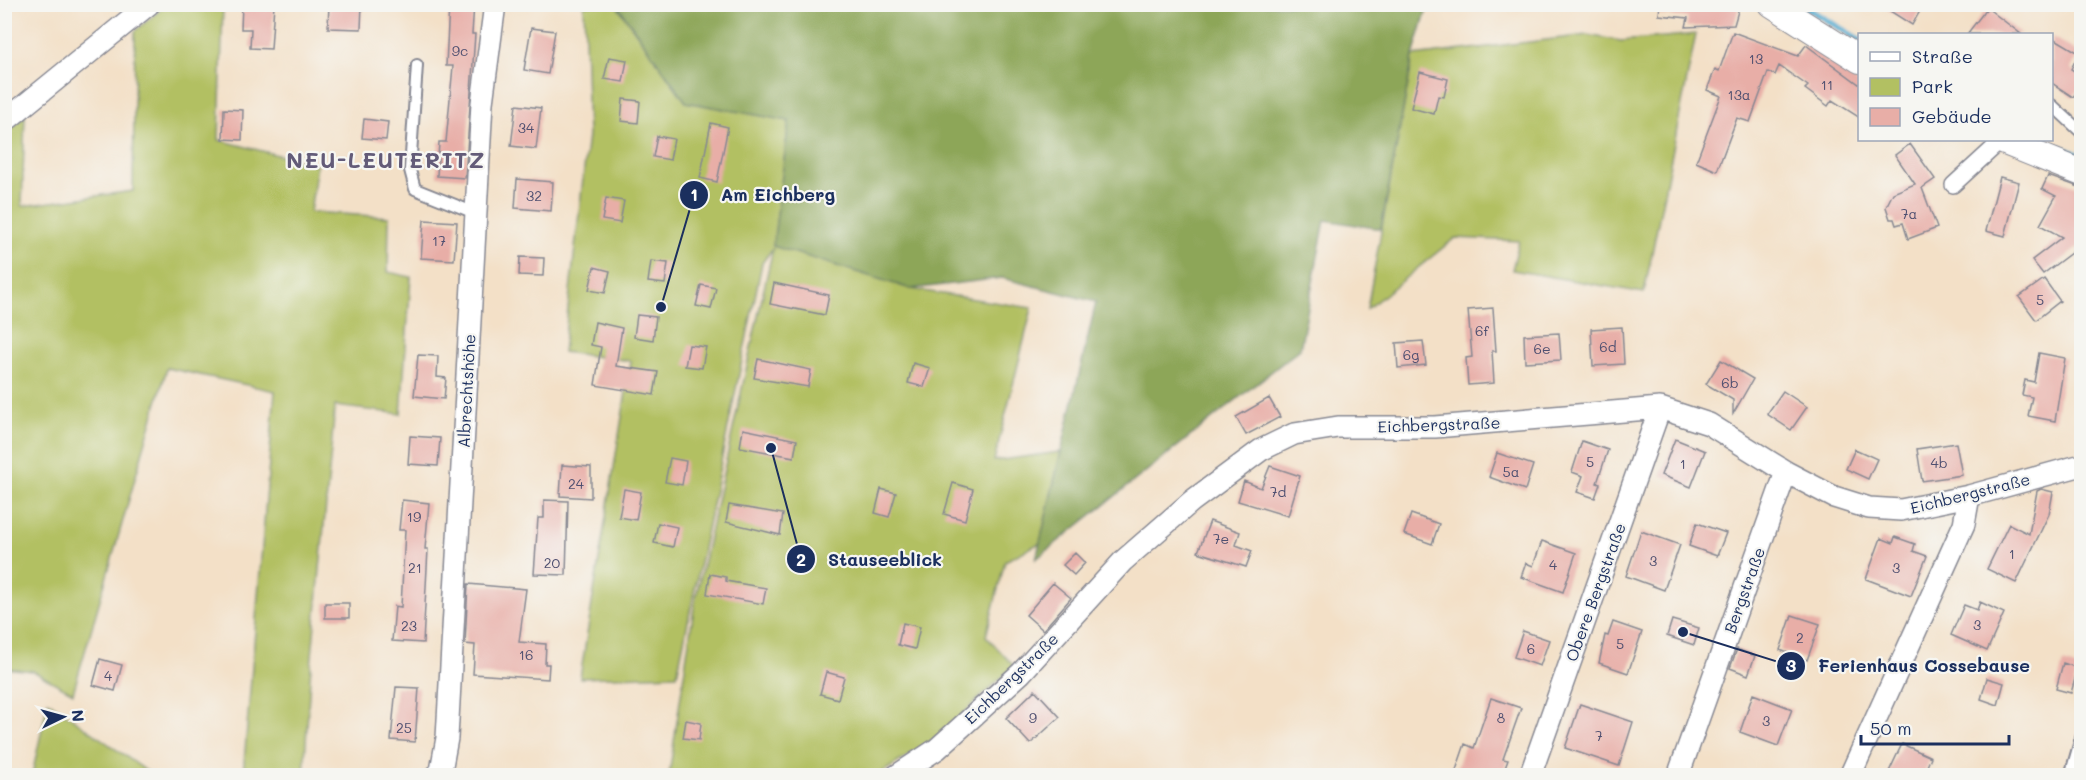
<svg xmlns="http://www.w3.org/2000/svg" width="2086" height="780" viewBox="0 0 2086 780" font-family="Mali,sans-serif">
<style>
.green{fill:#b2c062;stroke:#667860;stroke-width:1.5}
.forest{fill:#8da658;stroke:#546a5b;stroke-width:1.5}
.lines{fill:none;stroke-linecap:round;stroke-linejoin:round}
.stream{stroke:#53abd0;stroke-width:6}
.building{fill:#e8aea7}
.service-casing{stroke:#878892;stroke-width:14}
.pedestrian-casing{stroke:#878892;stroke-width:18}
.minor-casing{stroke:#878892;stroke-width:24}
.tertiary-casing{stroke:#878892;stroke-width:28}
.service{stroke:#fff;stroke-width:10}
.pedestrian{stroke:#fff;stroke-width:15}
.minor{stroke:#fff;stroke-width:21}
.tertiary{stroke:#fff;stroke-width:26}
.labels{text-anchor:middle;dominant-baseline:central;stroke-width:4.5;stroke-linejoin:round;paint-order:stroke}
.number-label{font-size:14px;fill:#4e4f70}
.street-label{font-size:16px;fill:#1b2f5e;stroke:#f6f6f2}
.district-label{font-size:22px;font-weight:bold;letter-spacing:1.5px;fill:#635b78;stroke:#f6f6f2}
.leader{fill:none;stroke:#1b2f5e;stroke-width:2}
.callout-dot{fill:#1b2f5e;stroke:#f6f6f2;stroke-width:2}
.mark-label{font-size:18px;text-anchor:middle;font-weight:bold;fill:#fff}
.callout-label{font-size:18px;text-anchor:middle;font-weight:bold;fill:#1b2f5e;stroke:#f6f6f2;stroke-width:4.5;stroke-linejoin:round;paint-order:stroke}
</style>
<rect width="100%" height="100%" fill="#f6f6f2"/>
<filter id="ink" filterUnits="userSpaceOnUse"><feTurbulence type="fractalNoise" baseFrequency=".0167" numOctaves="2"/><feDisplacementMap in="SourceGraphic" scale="12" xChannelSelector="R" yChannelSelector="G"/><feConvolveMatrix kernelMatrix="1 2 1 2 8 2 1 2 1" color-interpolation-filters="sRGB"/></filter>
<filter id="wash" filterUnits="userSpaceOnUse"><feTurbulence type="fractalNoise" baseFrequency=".008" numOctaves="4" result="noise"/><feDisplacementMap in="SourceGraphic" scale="24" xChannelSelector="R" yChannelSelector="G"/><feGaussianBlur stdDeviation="1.35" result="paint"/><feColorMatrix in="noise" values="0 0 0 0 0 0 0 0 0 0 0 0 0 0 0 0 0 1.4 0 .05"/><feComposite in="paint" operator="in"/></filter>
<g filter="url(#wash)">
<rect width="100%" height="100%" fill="#f3e0c7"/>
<path class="green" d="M166 5H223L219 140 317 165 310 212 389 217 388 272 411 277 401 414 335 406 310 678 304 775H243L275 391 167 368 73 693 33 671 5 668 4 405 7 394 4 393 5 136 25 115 22 206 133 191 135 31Z
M584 5H616L686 102 789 121 773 246 911 289 1032 308 994 461 1061 452 1040 543 1005 561 986 636 1014 666 937 738 878 775H669L695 601 773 248 762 263 677 675 580 678 631 361 563 352 588 135Z
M1696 34 1644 293 1512 270 1519 241 1455 238 1367 309 1413 56 1587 35 1621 41Z
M48 701 152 775H32Z"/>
<path class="forest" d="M617 5H616H1428L1413 56 1381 229 1325 220 1300 349 1036 559 1096 302 1002 278 911 289 773 246 789 121 686 102Z"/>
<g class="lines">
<path class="stream" d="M1800 4 1860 40
M2040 140 2082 156"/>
</g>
<g id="blocks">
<path class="building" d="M242 4H274L271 49 250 48 251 29H241Z
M329 4H362L361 29 328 28Z
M449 4H474L472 34H475L465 178 437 176 439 142H446L453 66H446Z
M1660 4H1740L1734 25 1686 27 1688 18 1659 15Z
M1879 4H1924L1912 25Z
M1987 8 2021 34H1967Z
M531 28 555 31 548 74 524 70Z
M1733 32 1798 56 1806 45 1860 85V118L1832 100 1828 106 1805 89 1808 86 1779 66 1775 75 1768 72 1750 122 1737 118 1717 171 1696 162 1721 96 1707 90 1715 69 1719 71Z
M2052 37 2079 53 2071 69 2082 76V85L2073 97 2052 83Z
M609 57 627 60 623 82 604 79Z
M1420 72 1448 79 1444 97 1438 96 1434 114 1411 108Z
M623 99 640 101 638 123 621 121Z
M516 105 541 108 536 149 511 146Z
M224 109 243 110 242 140 223 139Z
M364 119 388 122 386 140 362 138Z
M711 123 728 127 717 182 700 178Z
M657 136 674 139 670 160 653 157Z
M1910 144 1935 179 1922 188 1937 228 1908 239 1903 223 1896 225 1894 219H1890L1886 207 1893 193 1915 184 1895 155Z
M2048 176 2082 188V248L2079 247 2043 274 2032 260 2062 237 2040 225 2056 196 2042 189Z
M2000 177 2019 182 2005 236 1986 231Z
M517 179 553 182 551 211 515 208Z
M606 198 624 201 620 223 602 220Z
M424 220 457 222 454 260 421 258Z
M520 257 544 258 543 276 519 275Z
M651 261 668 263 665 284 648 282Z
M594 267 610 271 605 293 589 290Z
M2044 279 2060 301 2036 320 2019 297Z
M774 283 829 295 825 315 770 304Z
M701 285 716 288 711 309 696 306Z
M1493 308 1496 351H1492L1494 383 1468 385 1466 358 1472 357 1468 310Z
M637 315 656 317 653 340 634 337Z
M595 322 622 328 616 366 658 372 654 395 595 385 601 347 591 345Z
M1622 327 1624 364 1593 366 1591 329Z
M1559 333 1561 360 1525 362 1524 335Z
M1423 341 1426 365 1398 368 1396 343Z
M689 345 706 347 702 368 685 366Z
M2039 353 2065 358 2055 421 2028 416 2032 397 2022 395 2025 380 2034 382Z
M418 355 438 356 437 377 446 378 444 399 414 396Z
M758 359 811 370 808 387 754 378Z
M1721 360 1753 379 1733 414V400L1706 384Z
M913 363 930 368 924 387 908 383Z
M1783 391 1807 407 1791 430 1767 414Z
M1269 398 1280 417 1246 435 1236 417Z
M743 429 797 440 794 457 740 447Z
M410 436 440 438 438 466 408 464Z
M1675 439 1705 451 1691 487 1661 475Z
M1582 441 1608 450 1597 483 1600 484 1595 498 1577 492 1583 476 1572 472Z
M1956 443 1962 475 1922 481 1917 449Z
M1855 449 1877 459 1868 479 1846 469Z
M1497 453 1533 465 1525 490 1489 477Z
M670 458 686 461 682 485 665 482Z
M562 465 591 467V498L560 496Z
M1270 466 1300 476 1288 516 1238 501 1244 481 1261 488Z
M953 483 973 489 965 520 944 514Z
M624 489 641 492 636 520 619 517Z
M881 489 896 493 889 517 875 513Z
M2041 489 2053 492 2049 514 2016 583 1987 569 2009 524 2029 534 2037 491Z
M402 500 429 503 425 549H428L423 643 392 641 395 606 401 607 405 530H399Z
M544 500 568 501 566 575 534 574 538 518H544Z
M729 505 783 514 780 535 726 522Z
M1411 514 1439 524 1432 544 1404 534Z
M1210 521 1240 532 1236 545 1252 551 1246 567 1198 552Z
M658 523 677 527 673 547 654 543Z
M1697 523 1726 533 1717 556 1689 546Z
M1641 531 1680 545 1664 590 1626 576Z
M1895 537 1915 544 1913 551 1927 556 1911 596 1866 579 1881 538 1893 543Z
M1542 541 1576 553 1563 592 1521 577 1526 563 1533 566Z
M1075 553 1085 563 1074 575 1063 565Z
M710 574 726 577V581L766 588 763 604 707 594Z
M1053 583 1071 598 1043 630 1026 615Z
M468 584 526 589 519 642 546 644 545 664H549L548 679 473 674 475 645 465 644Z
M1980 602 2004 613 1987 651 1951 635 1964 605 1977 610Z
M325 603H349V618H325Z
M1792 615 1820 624 1807 660 1780 650Z
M1672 620 1699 628 1694 645 1667 636Z
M1613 622 1642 632 1628 673 1599 663 1605 635 1608 636Z
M903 623 920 627 915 649 898 645Z
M1523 631 1549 640 1540 666 1514 657Z
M1737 649 1755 656 1748 675 1730 668Z
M100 659 122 665 115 691 93 685Z
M2063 663 2078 668 2071 693 2056 689Z
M826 672 844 677 838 699 820 694Z
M1987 678 2004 683 1998 705 1981 699Z
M396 687 419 688 415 742 391 740Z
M1035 690 1060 717 1030 744 1006 718Z
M1753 694 1792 709 1778 746 1740 732Z
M1491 698 1521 708 1503 759 1508 760 1502 776H1454L1465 744 1474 748Z
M1580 704 1633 722 1619 766 1565 748Z
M686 720 701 723 699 740 683 738Z
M1902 744 1931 757 1923 776H1887Z"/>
</g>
</g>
<g filter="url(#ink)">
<use href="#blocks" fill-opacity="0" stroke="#878892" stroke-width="1.5"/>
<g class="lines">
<g class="service-casing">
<path id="service" d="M417 65 410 170 415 189 475 213
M2052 105 2082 133
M2070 776 2082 734"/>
</g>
<g class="pedestrian-casing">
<path id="pedestrian" d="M1953 185 2002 140"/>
</g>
<g class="minor-casing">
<path id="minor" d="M4 122 149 4
M436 776 441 771 447 738 482 103 495 4
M896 776 937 749 1021 673 1123 561 1192 501 1261 450 1294 434 1338 427H1435L1660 408 1709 424 1786 472 1834 497 1869 508 1901 510 1969 496 2082 465
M1530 776 1660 408
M1678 776 1786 472
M1850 776 1964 524 1969 496"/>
</g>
<g class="tertiary-casing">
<path id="tertiary" d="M1772 4 1860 60
M2000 140 2082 173"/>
</g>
<use href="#service" class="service"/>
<use href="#pedestrian" class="pedestrian"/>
<use href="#minor" class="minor"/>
<use href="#tertiary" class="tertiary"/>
</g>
</g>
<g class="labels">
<g class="number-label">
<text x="460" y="50">9c</text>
<text x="1756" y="58">13</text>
<text x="1827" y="84">11</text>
<text x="1739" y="94">13a</text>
<text x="526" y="127">34</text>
<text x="534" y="195">32</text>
<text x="1909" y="213">7a</text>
<text x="439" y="240">17</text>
<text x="2040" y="299">5</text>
<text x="1482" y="330">6f</text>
<text x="1608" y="346">6d</text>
<text x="1542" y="348">6e</text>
<text x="1411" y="354">6g</text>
<text x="1730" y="382">6b</text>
<text x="1590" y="461">5</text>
<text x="1939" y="462">4b</text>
<text x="1683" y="463">1</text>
<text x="1511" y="471">5a</text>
<text x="576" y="483">24</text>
<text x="1278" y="491">7d</text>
<text x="414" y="516">19</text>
<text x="1221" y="538">7e</text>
<text x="2012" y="553">1</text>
<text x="1653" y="560">3</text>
<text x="552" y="562">20</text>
<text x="1553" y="564">4</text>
<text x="415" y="567">21</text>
<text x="1896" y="567">3</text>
<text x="1977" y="624">3</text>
<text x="409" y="625">23</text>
<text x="1800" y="637">2</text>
<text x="1620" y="643">5</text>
<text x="1531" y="648">6</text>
<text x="526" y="654">16</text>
<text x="108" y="675">4</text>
<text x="1033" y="717">9</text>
<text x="1501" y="717">8</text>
<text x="1766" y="720">3</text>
<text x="404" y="727">25</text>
<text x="1599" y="735">7</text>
</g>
<g class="street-label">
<text transform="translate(466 391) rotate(-87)">Albrechtshöhe</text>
<text transform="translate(1439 424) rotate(-2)">Eichbergstraße</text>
<text transform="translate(1970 493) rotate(-14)">Eichbergstraße</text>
<text transform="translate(1744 590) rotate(-70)">Bergstraße</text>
<text transform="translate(1595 592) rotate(-70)">Obere Bergstraße</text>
<text transform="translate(1011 678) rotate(-44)">Eichbergstraße</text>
</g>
<g class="district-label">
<text x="386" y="159">NEU-LEUTERITZ</text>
</g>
</g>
<path class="leader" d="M661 307L694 195M771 448L801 559M1683 632L1791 666"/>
<g class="callout-dot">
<circle cx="661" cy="307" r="6"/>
<circle cx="771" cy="448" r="6"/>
<circle cx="1683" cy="632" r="6"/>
<circle cx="694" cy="195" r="15"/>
<circle cx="801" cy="559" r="15"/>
<circle cx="1791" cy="666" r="15"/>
</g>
<g class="mark-label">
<text x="694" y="201">1</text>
<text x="801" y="566">2</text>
<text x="1791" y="672">3</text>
</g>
<g class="callout-label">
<text x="778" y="201">Am Eichberg</text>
<text x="885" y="566">Stauseeblick</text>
<text x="1924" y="672">Ferienhaus Cossebause</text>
</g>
<rect width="2086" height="780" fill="none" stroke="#f6f6f2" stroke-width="24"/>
<rect x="1858" y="33" width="195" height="108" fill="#f6f6f2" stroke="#9ea6b7" stroke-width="1.5"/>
<rect x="1870" y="52" width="30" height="9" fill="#ffffff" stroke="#9ea6b7" stroke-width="1.5"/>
<text x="1912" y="63" font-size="18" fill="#1b2f5e">Straße</text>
<rect x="1870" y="78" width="30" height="18" fill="#b2c062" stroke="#9ea6b7" stroke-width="1.5"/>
<text x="1912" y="93" font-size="18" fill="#1b2f5e">Park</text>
<rect x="1870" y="108" width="30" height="18" fill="#e8aea7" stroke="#9ea6b7" stroke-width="1.5"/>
<text x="1912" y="123" font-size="18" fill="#1b2f5e">Gebäude</text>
<g transform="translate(63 717) rotate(85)" stroke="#f6f6f2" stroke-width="4.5" paint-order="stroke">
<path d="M0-4.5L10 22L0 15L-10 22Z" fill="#1b2f5e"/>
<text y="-9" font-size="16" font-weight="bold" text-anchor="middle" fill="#1b2f5e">N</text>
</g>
<path d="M1861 735v9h148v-9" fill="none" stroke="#1b2f5e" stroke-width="3"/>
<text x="1870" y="735" font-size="18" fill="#1b2f5e" stroke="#f6f6f2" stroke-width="4.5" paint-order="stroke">50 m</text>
</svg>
